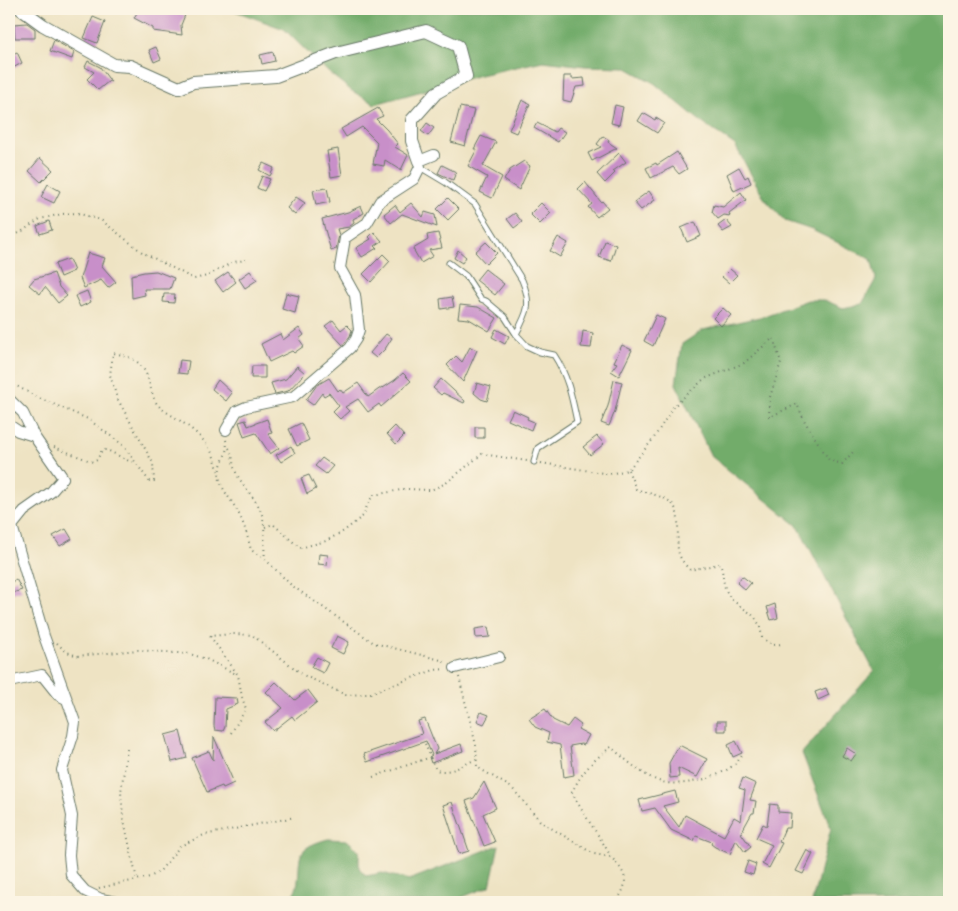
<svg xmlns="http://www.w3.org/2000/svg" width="958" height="911" viewBox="0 0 958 911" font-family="'EB Garamond',serif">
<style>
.forest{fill:#72ac6b;stroke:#487450}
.building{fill:#c88fc9}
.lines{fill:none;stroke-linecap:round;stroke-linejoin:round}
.service-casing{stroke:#677766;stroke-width:7}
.minor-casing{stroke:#677766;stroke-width:12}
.tertiary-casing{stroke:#677766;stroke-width:14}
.path{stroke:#677766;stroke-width:2;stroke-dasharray:1 4;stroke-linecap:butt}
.service{stroke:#fff;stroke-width:5}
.minor{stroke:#fff;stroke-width:10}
.tertiary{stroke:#fff;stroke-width:12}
</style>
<rect width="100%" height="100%" fill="#fcf5e5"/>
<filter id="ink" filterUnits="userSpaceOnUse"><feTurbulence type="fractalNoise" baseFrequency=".02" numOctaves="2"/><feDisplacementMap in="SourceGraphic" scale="10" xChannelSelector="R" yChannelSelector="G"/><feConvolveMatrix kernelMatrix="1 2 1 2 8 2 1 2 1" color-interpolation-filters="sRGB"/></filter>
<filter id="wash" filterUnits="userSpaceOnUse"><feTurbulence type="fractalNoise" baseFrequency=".0096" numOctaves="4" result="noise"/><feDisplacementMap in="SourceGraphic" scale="20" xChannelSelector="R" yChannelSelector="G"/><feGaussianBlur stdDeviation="1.12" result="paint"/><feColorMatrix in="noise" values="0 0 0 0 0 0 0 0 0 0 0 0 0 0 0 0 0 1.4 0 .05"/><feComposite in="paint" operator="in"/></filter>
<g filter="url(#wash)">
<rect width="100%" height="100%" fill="#eee3c3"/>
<path class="forest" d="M230 9H949V902H812L831 828 802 753 874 671 798 526 711 456 676 384 682 344 703 330 764 316 808 300H824L843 308 862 304 876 279 871 259 812 230 785 221 764 198 735 145 704 124 654 83 625 67 585 66 543 61 480 75 375 104 352 91 328 72 284 29Z
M328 839 347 840 359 851V868L366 876 382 873 409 880 499 845 490 886 450 902H284C308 888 292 861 305 849 311 844 321 841 328 839Z"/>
<g id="blocks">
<path class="building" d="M139 9H170L185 15 181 25 182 35 153 31V28L134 18Z
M93 17 105 22 97 43 84 38Z
M27 23 35 29V38H15L14 24Z
M54 40 74 52 72 59 50 51Z
M156 47 161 59 154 62 149 50Z
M17 52 22 63 9 70V56Z
M273 52 275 61 262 64 260 55Z
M88 61 100 67 111 82 109 81 98 90 87 79 94 72 85 67Z
M564 76H572V79L584 78 585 86 576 87 571 102 563 100Z
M522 100 530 104 516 133 509 130Z
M615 105 623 107 619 125 611 123Z
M460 107 474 110 465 146 451 142Z
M378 108 383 116 376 119 387 130 398 144 395 147 408 155 401 170 385 160 384 166 373 164 377 142 362 127 346 137 341 129Z
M643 113 655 120 656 118 664 123 657 133 638 121Z
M427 123 434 128 428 136 421 131Z
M537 123 555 132 558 128 565 132 558 142 534 128Z
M481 136 496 142 483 166 502 177 492 198 480 192 487 177 468 166 477 149H474Z
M603 136 609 140 608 142 617 148 592 161 588 153 601 147 597 144Z
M338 149 342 175 331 177 327 151Z
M677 152 687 169 679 174 673 167 651 178 646 168 656 163 657 165Z
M619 153 626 162 613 171 615 173 605 183 597 174Z
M40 158 53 170 41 182 29 171Z
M524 161 530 166 519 190 504 180 510 170Z
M263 163 274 168 270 176 259 170Z
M442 165 456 172 453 180 438 173Z
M739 167 745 178 748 176 751 183 734 191 727 174Z
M262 176 270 179 264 191 257 188Z
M585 182 601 202 602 201 608 208 597 217 588 207 592 204 578 189Z
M48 184 60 191 54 203 41 197Z
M327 188 330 202 316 205 313 190Z
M649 191 655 200 641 210 634 202Z
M741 192 746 200 729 213 730 216 724 215 718 219 712 212 714 205 723 207Z
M296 197 305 203 295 215 287 208Z
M448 198 459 209 448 220 437 209Z
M411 203 423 217 425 212 435 215 437 227 402 214 391 223 384 214 395 205 400 212Z
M541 203 551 213 540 224 530 214Z
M361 206 364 213 353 219 354 223 349 227 337 229 339 235 336 249 331 251 322 219 348 212Z
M515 213 522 222 514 228 507 219Z
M726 220 732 227 723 232 718 226Z
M49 221 52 230 40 234 37 226Z
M695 222 701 236 687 242 681 228Z
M374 232 382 241 375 246 377 248 362 257 356 248 371 239 369 237Z
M438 233 442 248 429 250 433 256 421 263 413 249 428 240 427 235Z
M558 237 568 243 560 257 550 251Z
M605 241 616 245 611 261 599 257Z
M486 242 497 253 486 264 475 252Z
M458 250 466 257 462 263 454 258Z
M88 253 105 258 102 266 116 282 108 288 101 280 84 288 80 278Z
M383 254 390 261 371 282 363 274Z
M69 259 74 271 60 277 55 264Z
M485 269 504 284 495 295 476 280Z
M730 269 737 275 729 283 722 277Z
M156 271 174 278 170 289H144L145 295 132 298 131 275 144 272Z
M250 271 257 280 245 288 239 279Z
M228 272 236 282 223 292 215 281Z
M54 273 59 287 67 296 58 303 45 287 40 294 29 285 34 279Z
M87 291 91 302 80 307 75 296Z
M286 293 299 296 295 313 282 309Z
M164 294H175L174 303 163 302Z
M452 297 454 307 441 309 440 299Z
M460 305 478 307 497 318 489 331 469 319 458 318Z
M723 308 731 315 721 326 713 318Z
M656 315 665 319 653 346 644 341Z
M333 320 341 330 347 325 352 330 350 336 343 345 325 326Z
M299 328 304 335 299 339 304 346 294 353 292 351 269 362 261 344 280 334 283 340Z
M496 329 509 336 505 344 492 337Z
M583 331 593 333 591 348 581 347Z
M386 334 392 338 385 349 376 358 370 353Z
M622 345 632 350 619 376 611 371 617 363 614 362Z
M470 347 477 350 463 382 447 365 456 356 462 362Z
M180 360 189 361 187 374 178 373Z
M252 366H265V378H251Z
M297 366 305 373 288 391 275 394 271 383 286 379Z
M403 373 411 381 381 407 379 404 368 412 358 399 345 407 349 411 340 419 333 412 339 406 329 393 324 396 322 393 313 405 306 400 317 385 329 378 338 391 340 389 343 393 358 383 368 397 382 387 383 388 395 380Z
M441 379 465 401 464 403 443 393 441 395 433 388Z
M218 380 232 393 226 401 212 389Z
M614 380 622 382 615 411 609 426 601 423 608 406Z
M477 383 491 387 487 401 481 399 474 393Z
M513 410 528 417 527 419 534 422 531 430 508 420Z
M267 419 272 433 268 434 279 448 270 454 256 433 244 437 239 422 246 420 248 426Z
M301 423 309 440 297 446 289 429Z
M395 426 404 436 396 444 387 434Z
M475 427H484V438H475Z
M597 436 604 444 590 455 583 447Z
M291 446 295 453 281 462 276 455Z
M322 458 333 466 326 474 315 466Z
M309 475 316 489 307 494 301 478Z
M66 529 72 539 60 546 53 536Z
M319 554 328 555 327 565 318 564Z
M742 576 751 583 745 590 737 583Z
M16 579 22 590 9 594V584Z
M775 604 778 618 771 620 767 607Z
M488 627 490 637 476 638 475 629Z
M337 636 349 642 343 654 331 648Z
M317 657 328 663 323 673 311 667Z
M276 682 295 700 308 690 317 702 295 720 292 716 273 731 265 722 283 708 266 692Z
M826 688 829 695 818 700 815 692Z
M215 697 237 698 238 704 226 709 225 727 223 731 215 730 214 726Z
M545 709 553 720 567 727 573 719 581 725 578 729 589 735 584 745 581 744 570 746 574 775 564 777 560 745 547 742 549 733 535 727 529 719Z
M481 712 489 715 484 724 477 721Z
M425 719 437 749 434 754 461 744 463 751 431 763 429 757 432 755 426 741 367 762 364 754 422 734 418 721Z
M717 721H726V731H717Z
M180 731 187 758 172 762 165 735Z
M214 737 234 783 223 788 222 786 207 792 192 758 209 751 213 760Z
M736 741 742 753 733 757 728 745Z
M679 745 707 759 697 777 678 768 679 777 670 778 669 763Z
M847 748 856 754 851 761 842 756Z
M743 778 756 784 750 800 756 801 754 813H752L741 833 751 847 745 852 736 840 730 854 715 847 711 844 712 842 696 836 694 841 671 830 655 808 642 811 639 800 675 791 678 802 663 806 679 827 685 815 724 836 734 817 741 821 745 790 739 788Z
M484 782 496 808 483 814 495 842 484 846 466 801 474 798Z
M452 802 469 851 459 854 443 805Z
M770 804 778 805V812L791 813 790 828H785L779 842 782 843 769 868 762 864 772 845 756 838 763 824 767 826Z
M807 850 813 854 803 874 796 871Z
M748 861 756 864 753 875 744 872Z"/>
</g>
</g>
<g filter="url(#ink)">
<use href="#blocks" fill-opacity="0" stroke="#677766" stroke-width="1"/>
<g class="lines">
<g class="service-casing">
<path id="service" d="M420 167 445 182 475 204 522 280C532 304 528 312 516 334
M449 263 466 276 481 299 486 301 505 317 516 334 527 346 540 352 554 355C568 376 572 398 577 422L538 448 534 462"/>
</g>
<g class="minor-casing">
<path id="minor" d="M9 399 23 413 34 436 63 478 51 492 24 511 12 526 44 636 75 722 73 736 62 770 72 816 69 855 71 875 85 891 101 899 116 902
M9 425 18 431 34 436
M226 430 237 411 246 407 293 397 350 348 356 339 359 330 355 295 340 268 345 238 367 223 380 201 414 179 420 167 419 161 434 155
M455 668 499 657
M9 682 42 675 58 695 66 699"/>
</g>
<g class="tertiary-casing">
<path id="tertiary" d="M21 9 43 25 114 65 130 66 179 88 193 82 276 76 336 53 426 31 458 46 466 76 436 93 412 120V141L419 161"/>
</g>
<path class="path" d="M9 238 21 232 40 219 62 214 77 213 101 220 142 252 194 279 207 276 233 262 246 260
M9 382 39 398 88 419 123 445 149 481H154L153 463 117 398 110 375 113 353C131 356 144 362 149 382 151 389 153 398 157 404 162 410 170 414 176 418 196 431 214 446 218 471
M226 440C230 456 216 465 220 480 223 491 229 497 235 507 243 520 247 534 251 550L265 559 291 585 374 643 441 660 446 663
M54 447 93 462 97 460 102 450H107L131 462H134
M229 448C234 455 232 463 235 470 241 485 253 495 260 509 267 525 263 542 265 559
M541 463 609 474 628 470 654 438 673 407 704 379 744 363 773 338 781 362 770 397 769 417 797 404 805 422 829 460 842 464 853 452
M628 470 636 489C646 493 660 495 669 501 685 512 674 538 679 554 681 560 686 566 690 570L720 564C725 576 721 586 730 597 745 614 759 610 762 638L774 645 781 644
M265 527 273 524 300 548 326 541 344 531 363 516 369 501 374 495 406 489 431 490 446 483 482 454 527 461
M57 643 65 651 77 656 138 650 190 654 206 659 236 674
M459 677 476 745 477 767 512 788 541 822 594 854 611 857C627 874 630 882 616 902
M231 733 246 709 242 697 238 675 210 636 233 634 252 635 303 675 346 695 368 694 434 670 446 669
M425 744 436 770C451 774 463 765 476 759
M127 749 121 792 123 816 137 880
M373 777 431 757
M611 857C599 834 583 815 572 792 582 772 592 761 611 747 625 759 644 777 662 782 683 788 732 776 742 755
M99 888 150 877 160 871 180 846 204 835 295 817"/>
<use href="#service" class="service"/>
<use href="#minor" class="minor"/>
<use href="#tertiary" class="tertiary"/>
</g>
</g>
<rect width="958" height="911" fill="none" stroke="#fcf5e5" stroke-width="30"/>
</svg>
